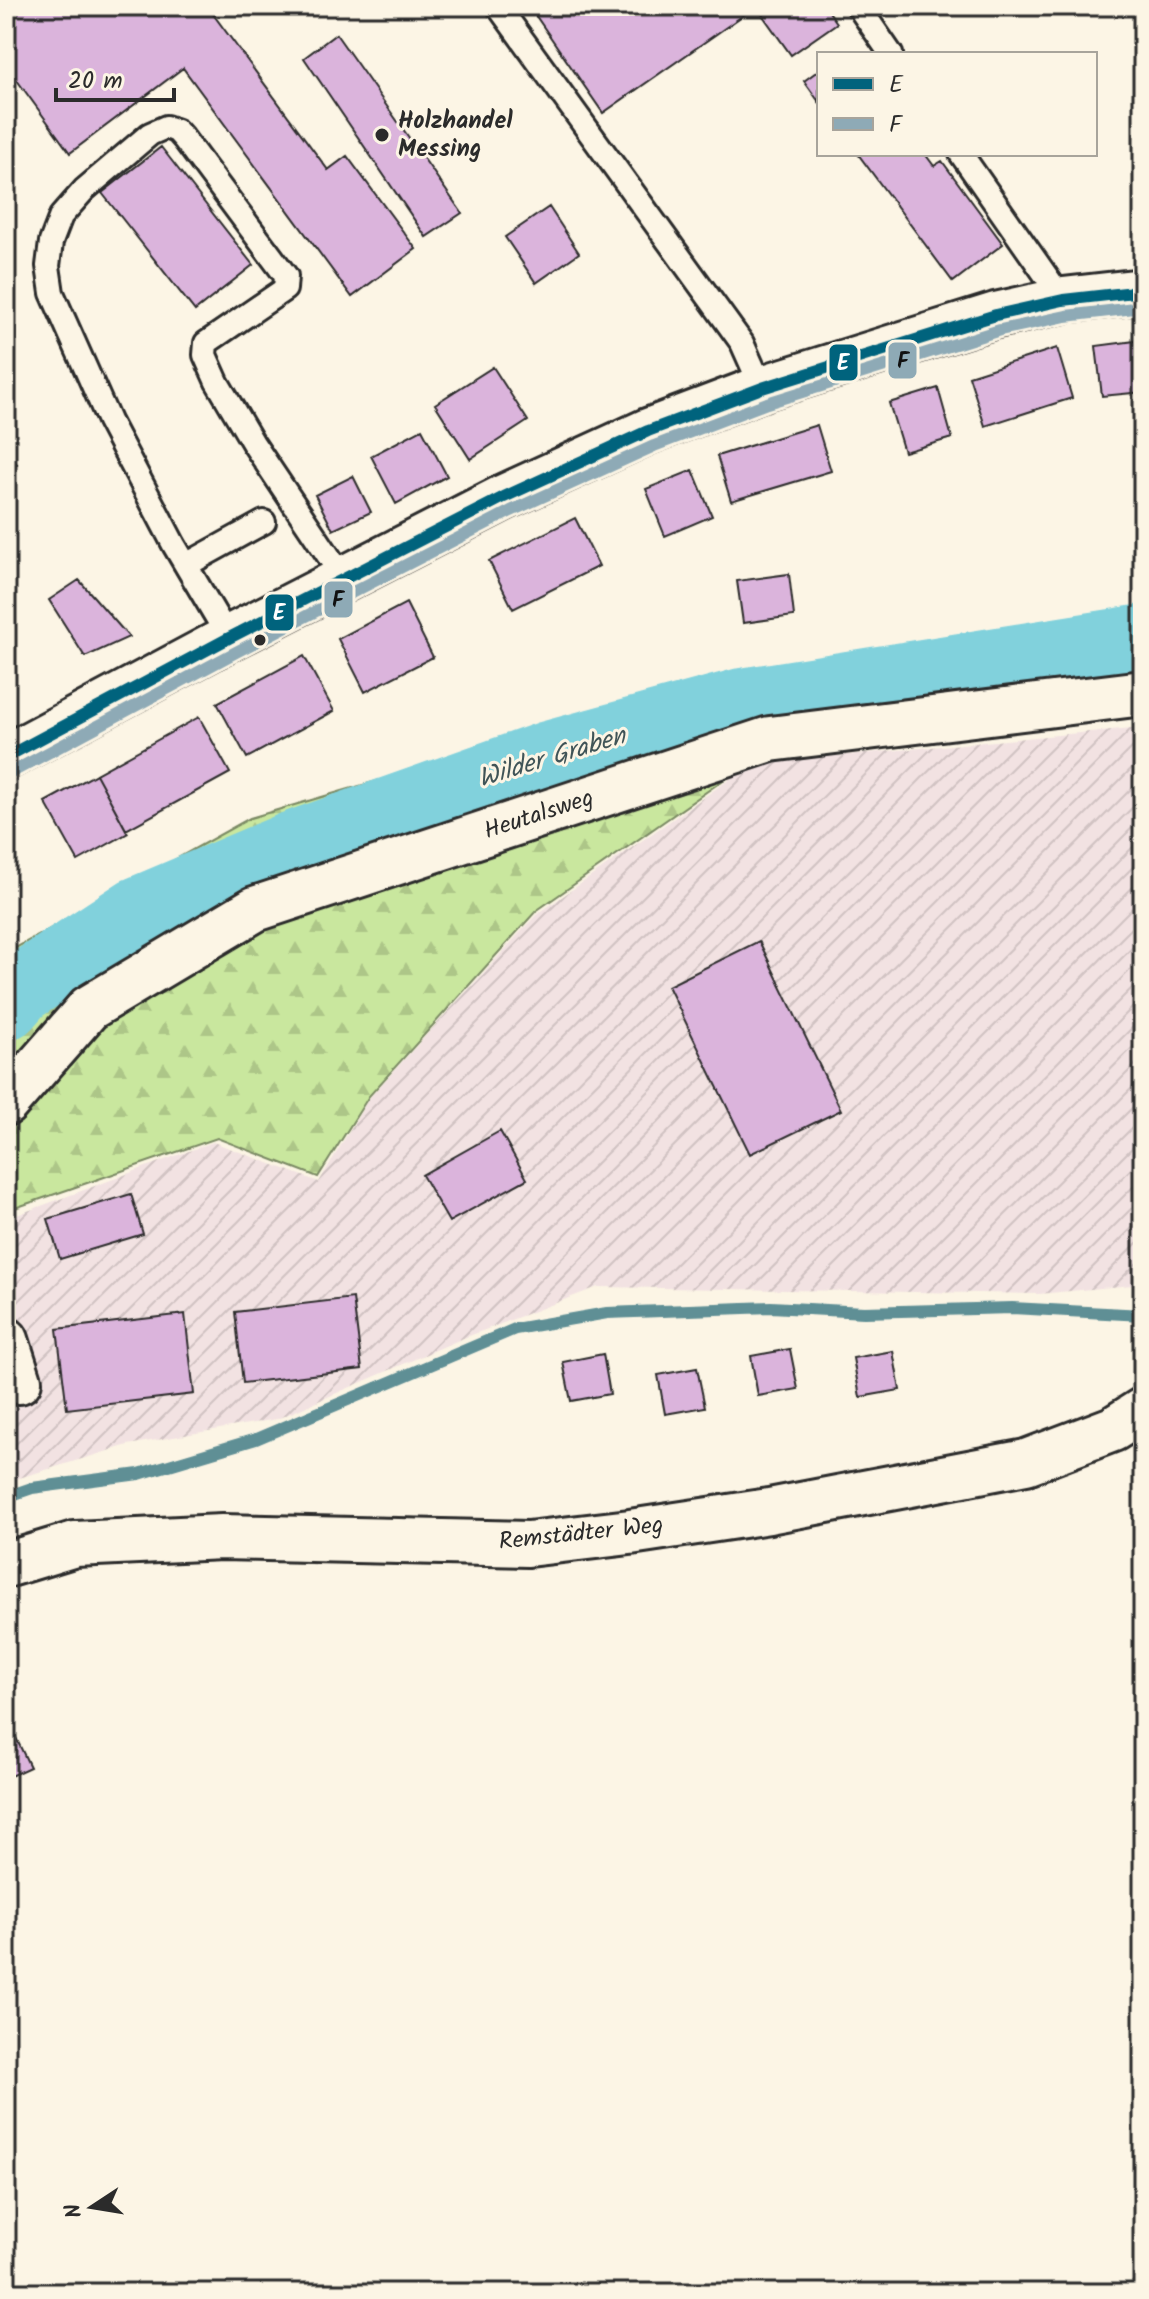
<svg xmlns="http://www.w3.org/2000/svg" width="1149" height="2299" viewBox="0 0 1149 2299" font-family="Kalam,sans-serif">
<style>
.industrial{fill:url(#industrial-furrows)}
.forest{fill:url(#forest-firs);stroke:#7a8964;stroke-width:2}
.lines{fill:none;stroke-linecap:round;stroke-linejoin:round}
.stream{stroke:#5f8f95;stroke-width:12}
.river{stroke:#81d1dc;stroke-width:70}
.building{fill:#dbb4dc;stroke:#2b2b2b;stroke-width:2}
.lane-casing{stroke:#2b2b2b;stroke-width:28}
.street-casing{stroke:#2b2b2b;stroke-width:50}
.primary-casing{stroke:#2b2b2b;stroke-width:50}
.lane{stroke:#fcf5e5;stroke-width:22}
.street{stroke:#fcf5e5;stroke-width:44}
.primary{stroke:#fcf5e5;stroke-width:44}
.bus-1-casing{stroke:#fcf5e5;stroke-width:18}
.bus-2-casing{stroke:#fcf5e5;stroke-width:18}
.bus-1{stroke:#00637d;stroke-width:12}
.bus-2{stroke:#8eaab6;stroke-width:12}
.poi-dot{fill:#2b2b2b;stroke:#fcf5e5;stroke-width:3}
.labels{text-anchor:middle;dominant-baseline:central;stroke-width:6;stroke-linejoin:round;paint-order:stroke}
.poi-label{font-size:24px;font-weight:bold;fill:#2b2b2b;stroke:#fcf5e5;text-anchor:start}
.street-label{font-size:24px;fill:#2b2b2b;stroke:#fcf5e5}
.water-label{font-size:26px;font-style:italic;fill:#405457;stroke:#fcf5e5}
.line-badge{stroke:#fcf5e5;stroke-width:3}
.badge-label{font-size:22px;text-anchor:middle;font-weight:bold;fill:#fff}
.pale-badge-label{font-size:22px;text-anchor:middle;font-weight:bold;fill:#111}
</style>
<defs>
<pattern id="industrial-furrows" width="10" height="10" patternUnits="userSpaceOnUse" patternTransform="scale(2)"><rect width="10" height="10" fill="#f2e2e2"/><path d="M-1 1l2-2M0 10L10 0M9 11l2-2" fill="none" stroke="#d0c2c2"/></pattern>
<pattern id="forest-firs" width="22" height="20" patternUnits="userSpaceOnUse" patternTransform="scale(2)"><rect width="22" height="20" fill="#c9e79e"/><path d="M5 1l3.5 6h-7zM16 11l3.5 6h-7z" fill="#adc688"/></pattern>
</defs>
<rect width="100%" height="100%" fill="#fcf5e5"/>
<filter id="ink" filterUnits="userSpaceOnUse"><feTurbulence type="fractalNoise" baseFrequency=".0125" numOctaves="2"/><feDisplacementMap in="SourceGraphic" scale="16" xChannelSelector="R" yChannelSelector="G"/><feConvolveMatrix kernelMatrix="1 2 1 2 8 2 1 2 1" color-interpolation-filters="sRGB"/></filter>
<g filter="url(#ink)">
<path class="industrial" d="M1143 727V1284L1039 1294 598 1287 461 1339 277 1419 128 1445 6 1482V1219L213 1142 319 1182 369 1098 536 915 751 764Z"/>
<path class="forest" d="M1143 610V671L822 711 536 911 369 1096 318 1177 217 1138 6 1211V953L250 818 414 770 711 697Z"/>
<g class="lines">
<path class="stream" d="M6 1497 32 1488 139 1474 256 1439 515 1329 607 1313 771 1307 864 1312 1012 1308 1143 1315"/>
<path class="river" d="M6 1005 20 989 137 912 293 846 548 756 742 703 1143 639"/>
</g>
<path class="building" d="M6 6H207L328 170 347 156 416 249 352 297 183 68 70 153 6 65Z
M529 6H740L745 14 603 113Z
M756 6H825L837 23 791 55Z
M336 34 462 213 426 237 304 58Z
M819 70V102L804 81Z
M161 147 253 265 195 311 102 193Z
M858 154H925L934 166 942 161 1003 244 953 282Z
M549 207 579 253 536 283 505 237Z
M1143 340V392L1102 396 1096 346Z
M1057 348 1072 398 985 426 969 376Z
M493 367 528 421 470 459 435 404Z
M938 388 952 438 904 452 889 403Z
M817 425 831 471 731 501 717 456Z
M422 429 447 476 396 504 371 456Z
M6 453 17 464 6 472Z
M693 470 712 516 665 536 646 489Z
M353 476 371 512 333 530 315 495Z
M575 518 599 566 513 609 489 561Z
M789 574 794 616 743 623 737 581Z
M79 580 129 637 85 657 49 600Z
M406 603 433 657 365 692 338 639Z
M304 656 334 711 247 758 217 703Z
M199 717 230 773 126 830 96 774Z
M96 774 128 833 78 861 45 802Z
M759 941 841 1110 750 1154 668 986Z
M500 1131 527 1179 449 1222 422 1175Z
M131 1194 143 1234 60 1259 48 1219Z
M353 1298 362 1369 243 1383 235 1312Z
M185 1314 194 1394 67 1409 57 1329Z
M790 1349 798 1389 758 1396 751 1356Z
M893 1351 900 1390 860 1397 853 1358Z
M603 1354 610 1394 571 1401 563 1362Z
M697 1368 705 1407 665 1414 658 1375Z
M6 1717 30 1767 6 1778Z"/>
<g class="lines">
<g class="lane-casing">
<path id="lane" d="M498 6 742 343 762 388
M858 6 891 54
M961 154 1063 300
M186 565 264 522
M229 638 174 545 109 421 52 293 48 266 51 242 61 216 84 190 150 134 166 127 177 131 184 139 286 276 285 289 206 343 205 355 217 382 253 443 344 579"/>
</g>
<g class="street-casing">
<path id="street" d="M6 1103 89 1008 255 909 770 739 1143 693
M6 1340 19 1381
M6 1565 75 1544 222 1537 528 1544 630 1532 769 1511 1026 1462 1113 1429 1143 1410"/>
</g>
<g class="primary-casing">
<path id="primary" d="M6 757 229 638 504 497 648 431 762 388 996 315 1063 300 1143 291"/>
</g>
<use href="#lane" class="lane"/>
<use href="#street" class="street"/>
<use href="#primary" class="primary"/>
<g class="bus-1-casing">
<path id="bus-1" d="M6 757 229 638 504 497 648 431 762 388 996 315 1063 300 1143 291"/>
</g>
<g class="bus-2-casing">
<path id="bus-2" d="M14 771 236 652 511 511 654 446 767 403 1000 330 1066 316 1143 307"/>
</g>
<use href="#bus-1" class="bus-1"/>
<use href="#bus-2" class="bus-2"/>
</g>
</g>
<g class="poi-dot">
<circle cx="382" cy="135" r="8"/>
<circle cx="260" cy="640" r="7"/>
</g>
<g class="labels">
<g class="poi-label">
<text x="398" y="121">Holzhandel<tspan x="398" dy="28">Messing</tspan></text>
</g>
<g class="street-label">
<text transform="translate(539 815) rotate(-18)">Heutalsweg</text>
<text transform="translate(581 1534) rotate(-6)">Remstädter Weg</text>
</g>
<g class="water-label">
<text transform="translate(552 758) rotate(-17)">Wilder Graben</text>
</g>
</g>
<g class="line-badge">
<rect x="887" y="341" width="31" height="39" rx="8" fill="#8eaab6"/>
<rect x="828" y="343" width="31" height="39" rx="8" fill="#00637d"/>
<rect x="323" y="580" width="31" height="39" rx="8" fill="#8eaab6"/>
<rect x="264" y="593" width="31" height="39" rx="8" fill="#00637d"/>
</g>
<g class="badge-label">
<text x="843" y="370">E</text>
<text x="279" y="620">E</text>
</g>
<g class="pale-badge-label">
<text x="903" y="368">F</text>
<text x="338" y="607">F</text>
</g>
<rect width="1149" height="2299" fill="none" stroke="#fcf5e5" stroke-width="32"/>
<rect x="16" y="16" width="1117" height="2267" fill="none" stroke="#2b2b2b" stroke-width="3" filter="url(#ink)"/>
<rect x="817" y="52" width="280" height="104" fill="#fcf5e5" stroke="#a8a49b" stroke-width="2"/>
<rect x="833" y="78" width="40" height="12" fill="#00637d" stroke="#a8a49b" stroke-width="2"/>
<text x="889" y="92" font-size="24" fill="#2b2b2b">E</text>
<rect x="833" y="118" width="40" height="12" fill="#8eaab6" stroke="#a8a49b" stroke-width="2"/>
<text x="889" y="132" font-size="24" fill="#2b2b2b">F</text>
<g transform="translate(92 2207) rotate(258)" stroke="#fcf5e5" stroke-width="6" paint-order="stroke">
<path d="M0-6L14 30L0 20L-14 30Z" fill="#2b2b2b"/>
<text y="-12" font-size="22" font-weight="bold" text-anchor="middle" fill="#2b2b2b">N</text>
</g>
<path d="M56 88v12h118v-12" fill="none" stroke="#2b2b2b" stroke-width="4"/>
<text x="68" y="88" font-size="24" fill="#2b2b2b" stroke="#fcf5e5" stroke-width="6" paint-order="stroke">20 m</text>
</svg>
